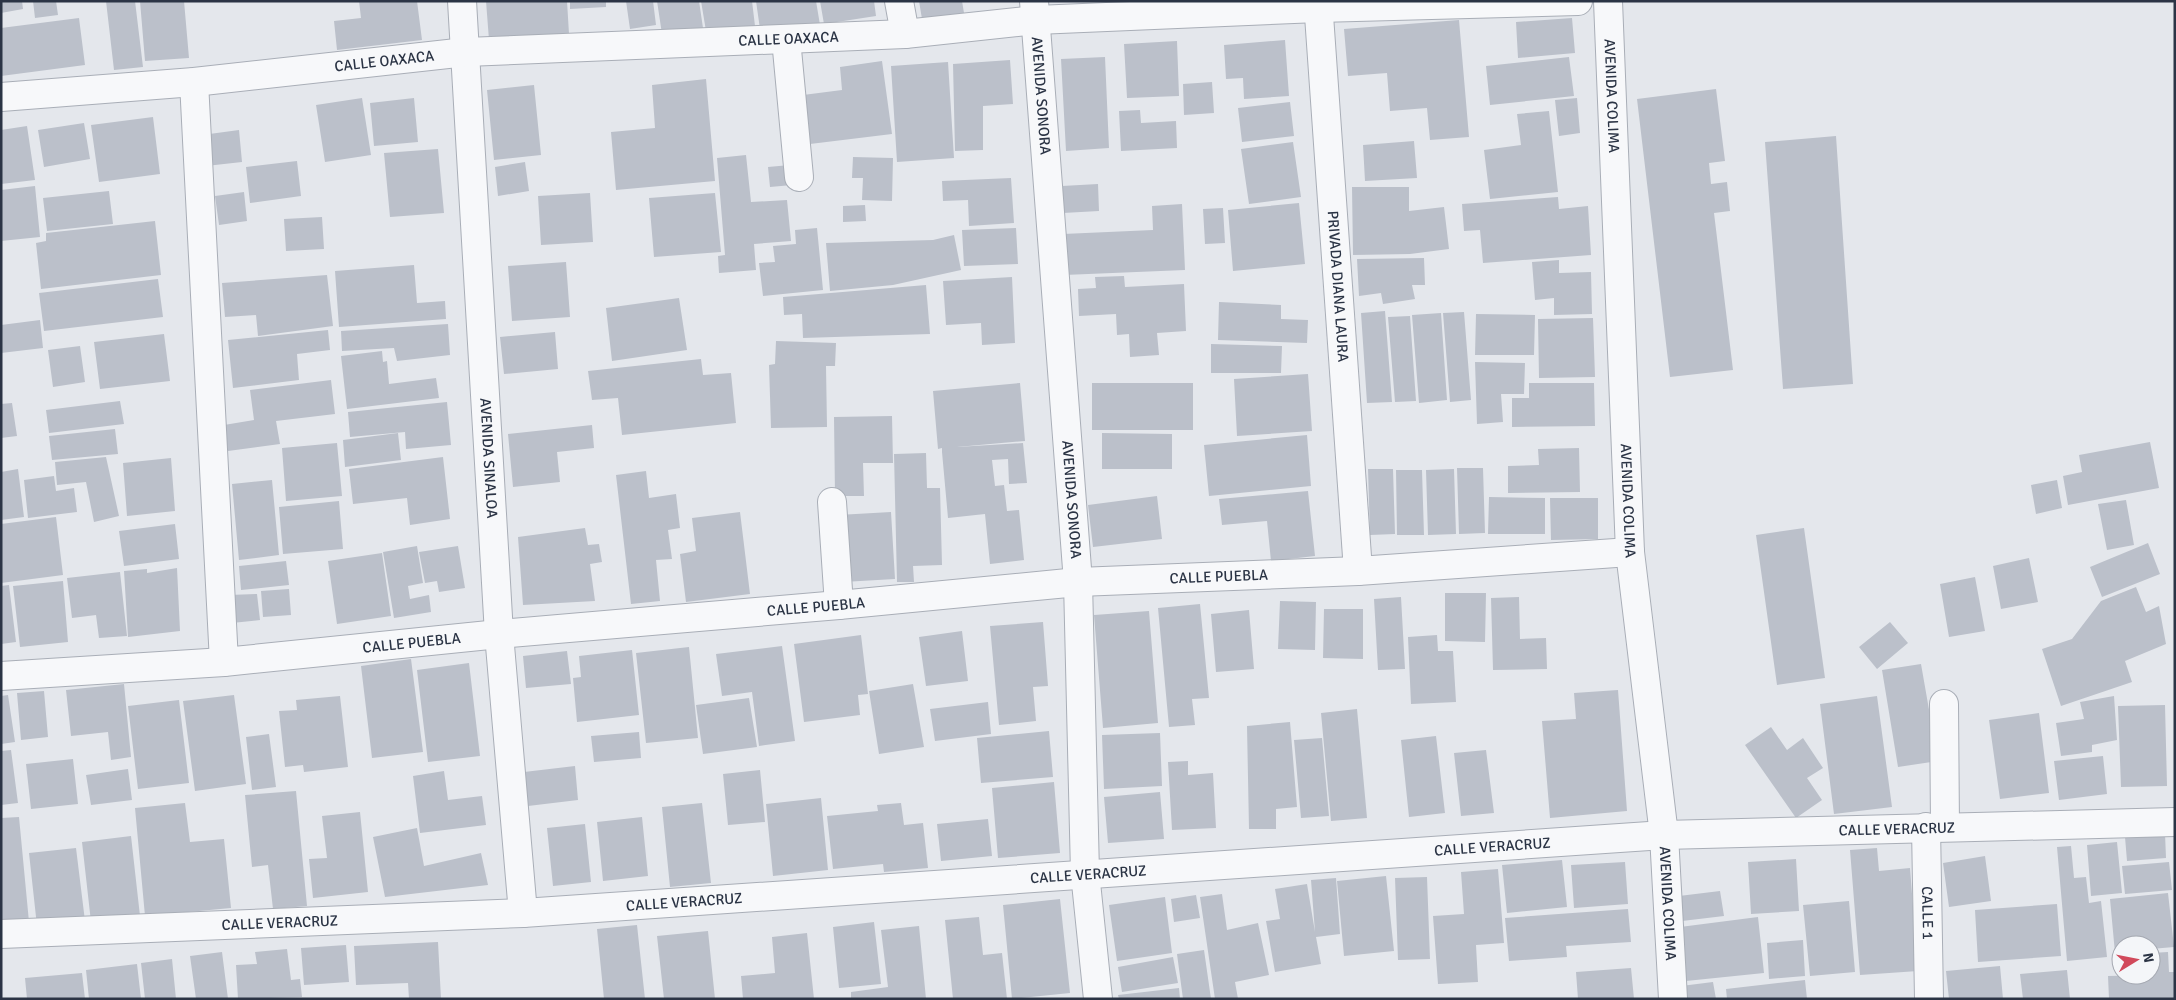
<svg xmlns="http://www.w3.org/2000/svg" width="2176" height="1000" viewBox="0 0 2176 1000" font-family="Signika,sans-serif">
<style>
.building{fill:#bbc0ca}
.lines{fill:none;stroke-linecap:round;stroke-linejoin:round}
.street-casing{stroke:#a9aeb7;stroke-width:30}
.street{stroke:#f7f8fa;stroke-width:28}
.labels{text-anchor:middle;dominant-baseline:central;stroke-width:4;stroke-linejoin:round;paint-order:stroke}
.street-label{font-size:15px;fill:#2b3445;stroke:#f4f6f9}
</style>
<rect width="100%" height="100%" fill="#e4e7ec"/>
<path class="building" d="M1 1H22L23 9 1 13Z
M33 1H56L58 15 35 18Z
M106 1H135L143 67 114 70Z
M140 1H184L189 58 145 61Z
M359 1H417L422 40 337 50 334 21 361 18Z
M486 1H567L569 34 489 40Z
M570 1H606V7L570 9Z
M626 1H653L656 25 630 29Z
M657 1H699L703 28 662 34Z
M701 1H752L755 26 706 31Z
M756 1H816L820 25 760 29Z
M820 1H874L876 16 824 24Z
M919 1H962L965 19 923 25Z
M79 18 85 65 1 76V28Z
M1572 18 1575 53 1518 58 1516 22Z
M1459 20 1469 137 1430 140 1427 108 1390 111 1387 73 1348 76 1344 29Z
M1285 40 1289 96 1244 99 1243 78 1226 79 1224 45Z
M1177 41 1179 96 1127 98 1124 44Z
M1105 57 1109 148 1066 151 1061 59Z
M1569 57 1574 96 1490 105 1486 66Z
M1010 60 1013 104 983 106V150L955 151 953 64Z
M882 61 892 134 810 144 803 95 842 90 840 67Z
M948 62 954 158 897 162 891 66Z
M706 79 715 181 616 190 611 132 655 128 652 85Z
M1212 82 1214 113 1184 115 1183 84Z
M534 85 541 155 494 160 487 90Z
M1716 89 1725 161 1709 163 1711 184 1727 182 1730 211 1714 213 1733 370 1670 377 1637 99Z
M362 98 371 155 325 162 316 105Z
M414 98 418 142 374 146 370 103Z
M1577 98 1580 133 1559 136 1555 100Z
M1290 102 1294 136 1242 142 1238 108Z
M1140 110 1141 123 1176 121 1177 148 1121 151 1119 111Z
M1549 111 1558 192 1490 199 1484 150 1521 145 1517 114Z
M153 117 160 174 99 182 91 125Z
M84 123 90 159 44 167 38 130Z
M27 126 35 180 1 184V130Z
M239 130 242 162 206 166 202 135Z
M1836 136 1853 384 1783 389 1765 142Z
M1414 141 1417 178 1365 181 1363 145Z
M1293 142 1301 197 1249 204 1241 149Z
M438 149 444 213 390 217 384 153Z
M746 155 751 202 787 200 791 241 754 244 756 270 719 273 718 256 725 255 717 158Z
M853 157 893 158 892 201 862 200 863 178H852Z
M297 161 301 196 250 203 246 167Z
M525 162 529 191 498 196 495 167Z
M790 165 792 185 770 187 768 167Z
M1011 178 1014 223 969 226 968 200 943 201 942 181Z
M1098 184 1099 211 1063 213 1062 186Z
M35 186 40 237 1 241V190Z
M1352 187H1409V211L1444 207 1449 249 1410 254 1353 255Z
M109 191 113 224 47 231 43 198Z
M244 192 247 221 219 225 215 196Z
M590 193 593 242 541 245 538 196Z
M715 193 721 252 654 257 649 198Z
M1558 197 1559 209 1588 206 1591 255 1483 263 1480 230 1464 231 1462 204Z
M1299 203 1305 264 1233 271 1228 210Z
M1182 204 1185 270 1064 275 1063 234 1153 230 1152 206Z
M865 205 866 221 843 222V206Z
M1223 208 1225 243 1205 244 1203 209Z
M322 217 324 249 286 251 284 219Z
M155 221 161 275 41 289 36 243 46 241V233Z
M817 228 823 290 763 296 759 263 775 262 773 246 796 244 795 230Z
M1016 228 1018 264 964 266 962 230Z
M954 235 961 270 893 285 830 291 826 243 933 240Z
M1424 258 1425 285H1412L1415 299 1383 304 1381 293 1359 296 1357 259Z
M1559 260V273L1591 272 1592 314 1554 315V298L1535 300 1532 262Z
M566 262 570 317 512 321 508 266Z
M414 265 417 303 445 301 446 319 339 327 335 271Z
M327 275 333 326 258 336 256 315 225 317 222 283Z
M1124 276 1125 287 1184 284 1186 331 1157 333 1159 355 1130 357 1129 334 1117 335 1116 314 1079 316 1078 289 1096 288 1095 277Z
M1012 277 1015 343 982 345 981 323 946 325 943 281Z
M158 279 163 317 44 331 39 293Z
M926 285 930 334 803 338 802 314 784 315 783 297Z
M679 298 687 350 612 361 606 308Z
M1219 302 1281 305V319L1308 320 1307 343 1218 340Z
M1385 311 1392 402 1367 403 1361 313Z
M1464 312 1471 400 1450 402 1443 313Z
M1441 313 1447 400 1419 403 1412 315Z
M1476 314 1535 315 1534 355H1475Z
M1410 316 1416 401 1395 402 1388 317Z
M1593 318 1595 377 1539 378 1538 319Z
M40 320 43 348 1 353V325Z
M448 324 450 355 397 361 394 348 342 351 341 331Z
M328 330 330 350 297 354 299 380 233 388 228 340Z
M555 332 558 369 504 374 500 337Z
M164 334 170 381 100 389 94 342Z
M776 341 836 343 835 366H826L827 427 771 428 769 365 775 364Z
M1211 344 1282 346 1281 373H1211Z
M80 346 85 382 53 387 48 350Z
M382 351 383 362 387 361 389 384 436 378 439 398 347 409 341 356Z
M701 359 703 375 731 373 736 423 622 435 618 398 592 400 588 371Z
M1475 362 1525 363 1524 394H1501L1503 422 1477 424Z
M1308 374 1312 431 1237 436 1234 379Z
M331 380 335 414 276 421 280 444 228 451 224 425 254 420 250 390Z
M1020 383 1025 441 957 447 1023 443 1027 483 1009 484 1008 459 992 460 995 486 1004 485 1007 511 1019 510 1024 560 990 564 985 514 948 518 942 452V448L938 449 933 391Z
M1092 383H1193V430H1092Z
M1529 383H1594L1595 426 1512 427V398H1529Z
M120 401 124 424 49 433 46 410Z
M447 402 451 445 406 449 405 432 350 437 348 412Z
M12 403 17 436 1 438V404Z
M892 416 893 463H863L864 496H835L834 417Z
M592 425 594 448 557 452 560 482 513 487 508 434Z
M115 429 118 454 52 460 49 436Z
M398 433 401 460 345 467 343 440Z
M1102 433 1172 434V469H1102Z
M1307 435 1311 486 1209 496 1204 445Z
M2150 442 2159 488 2068 505 2063 476 2082 472 2079 455Z
M337 443 342 496 286 501 282 448Z
M1579 448 1580 492 1508 493V466L1539 465 1538 449Z
M926 453 927 488H940L942 565 913 566 914 582H897L894 454Z
M106 457 119 516 94 522 86 482 57 485 55 462Z
M443 457 450 519 410 525 407 498 353 504 349 469Z
M171 458 175 511 127 516 123 463Z
M1457 468H1483L1485 533 1459 534Z
M18 469 24 517 1 520V472Z
M1368 469H1393L1395 534 1370 535Z
M1454 469 1456 534 1428 535 1426 470Z
M1396 470H1422L1424 535H1397Z
M646 471 649 498 676 494 680 528 668 530 672 559 656 560 660 601 631 604 616 475Z
M54 476 56 491 74 488 77 512 28 518 24 480Z
M272 480 279 555 239 560 232 484Z
M2057 480 2062 508 2036 514 2031 485Z
M1308 491 1315 556 1271 561 1267 521 1222 525 1219 499Z
M1157 496 1162 539 1093 547 1088 505Z
M1489 497 1545 498V534H1488Z
M1550 498H1598V539L1551 540Z
M2126 500 2134 545 2107 550 2098 504Z
M339 501 343 549 283 554 279 507Z
M740 512 750 594 686 602 680 554 696 551 692 518Z
M891 512 895 579 843 582 838 515Z
M56 517 63 575 1 583V524Z
M175 524 179 559 124 566 119 531Z
M585 528 588 545 599 544 602 562 590 564 595 601 523 605 518 537Z
M1804 528 1825 678 1777 685 1756 535Z
M2148 543 2160 574 2102 597 2090 567Z
M417 546 423 583 408 586 410 599 429 595 431 612 394 618 383 552Z
M458 546 465 588 439 592 437 581 425 583 419 552Z
M382 553 391 616 337 624 328 561Z
M2029 558 2038 602 2001 609 1993 566Z
M286 561 289 585 241 590 239 566Z
M177 568 180 631 128 637 124 571 147 569V573Z
M120 572 127 636 99 638 96 615 72 618 67 578Z
M1975 577 1985 631 1949 637 1940 584Z
M63 581 68 642 20 647 13 586Z
M9 585 16 642 1 644V586Z
M2136 587 2146 612 2159 606 2166 644 2125 661 2132 682 2061 706 2042 649 2072 639 2101 601Z
M289 589 291 615 263 617 261 591Z
M1445 593H1486L1485 642 1445 641Z
M257 594 260 620 232 623 229 595Z
M1401 597 1405 669 1378 670 1374 599Z
M1519 597 1520 639 1546 638 1547 669 1493 670 1491 598Z
M1280 601 1316 602 1315 650 1278 649Z
M1200 604 1209 698 1192 699 1195 725 1169 727 1158 608Z
M1324 609H1363V659L1323 658Z
M1249 610 1254 669 1216 672 1211 614Z
M1149 611 1158 723 1103 728 1094 615Z
M1043 622 1048 686 1033 687 1036 721 999 725 990 626Z
M1890 622 1908 643 1877 669 1859 647Z
M962 631 968 681 926 686 919 637Z
M861 635 868 694 858 695 860 715 804 722 794 644Z
M1437 635 1438 651H1453L1456 702 1411 704 1408 637Z
M782 646 795 741 759 746 752 692 722 696 716 654Z
M689 647 698 738 646 743 636 653Z
M632 650 639 715 577 722 573 678 581 677 579 656Z
M567 651 571 684 526 688 523 656Z
M411 659 423 752 372 758 361 666Z
M469 663 480 756 428 762 417 670Z
M1921 664 1938 761 1898 767 1882 670Z
M124 684 131 757 111 760 108 732 71 736 66 690Z
M913 684 924 747 879 754 869 691Z
M1618 690 1627 811 1550 818 1542 721 1576 719 1574 693Z
M44 691 48 737 21 740 17 693Z
M8 695 15 742 1 744V696Z
M234 695 246 784 195 791 183 701Z
M340 696 348 767 304 772 303 765 285 767 279 711 297 710 296 700Z
M1877 696 1892 807 1834 814 1820 704Z
M2114 696 2117 740 2092 745V752L2061 756 2056 723 2084 719 2080 702Z
M749 698 757 747 703 754 696 705Z
M179 700 189 783 138 789 128 706Z
M988 702 991 734 935 741 930 709Z
M2165 705 2167 786 2121 787 2118 706Z
M1357 709 1367 818 1331 821 1321 713Z
M2039 713 2049 793 2000 799 1989 720Z
M1290 722 1297 807 1276 809V829H1249L1247 726Z
M1771 727 1787 750 1803 738 1823 768 1807 778 1822 800 1796 818 1745 745Z
M1049 731 1053 777 981 783 977 738Z
M639 732 641 758 594 762 591 736Z
M1160 733 1162 786 1104 789 1102 735Z
M269 734 276 787 252 790 246 737Z
M1436 736 1445 813 1409 817 1401 740Z
M1322 738 1329 816 1301 818 1294 740Z
M11 750 18 803 1 805V751Z
M1486 750 1494 813 1461 816 1454 753Z
M2103 756 2107 794 2059 800 2054 761Z
M73 759 78 804 31 809 26 764Z
M1188 761V775L1213 773 1216 828 1172 830 1168 762Z
M575 766 578 800 528 806 524 772Z
M128 769 132 800 91 805 86 775Z
M760 770 765 822 728 825 723 774Z
M444 771 448 800 482 796 486 825 420 833 413 776Z
M1054 782 1060 853 998 858 992 788Z
M296 791 307 906 273 909 268 865 252 867 245 795Z
M1160 792 1164 839 1108 843 1104 797Z
M821 798 828 870 773 876 766 804Z
M185 803 190 842 224 839 231 908 145 916 135 808Z
M702 803 711 883 670 887 662 807Z
M901 803 904 825 923 823 928 868 884 872 883 864 833 869 827 816 878 811 877 805Z
M360 812 368 892 313 898 309 859 327 858 322 816Z
M19 817 29 922 1 925V818Z
M642 817 648 876 603 881 597 822Z
M988 819 992 856 941 861 937 824Z
M585 824 591 882 553 886 547 828Z
M417 828 424 866 481 853 488 885 385 897 373 837Z
M2165 833 2166 858 2127 861 2125 837Z
M131 836 140 916 91 922 82 842Z
M2117 842 2122 893 2091 896 2087 845Z
M2071 846 2074 878 2086 877 2089 903 2101 901 2107 957 2067 961 2057 847Z
M76 848 85 921 37 926 29 853Z
M1877 848 1879 871 1910 868 1918 971 1860 975 1850 850Z
M1985 856 1991 901 1949 907 1943 863Z
M1796 859 1799 911 1751 914 1748 862Z
M1562 860 1567 907 1507 913 1502 865Z
M1625 862 1628 904 1574 908 1571 865Z
M2169 862 2172 890 2125 894 2122 866Z
M1498 869 1504 943 1476 945 1478 982 1438 984 1433 916 1464 914 1461 872Z
M1386 876 1394 951 1344 956 1337 881Z
M1427 877 1430 959 1398 960 1395 878Z
M1336 878 1340 934 1316 937 1321 964 1275 972 1266 921 1280 919 1275 889 1307 884 1315 932 1311 880Z
M1720 891 1724 916 1682 921 1679 896Z
M2168 893 2174 947 2151 949V945H2121V952L2115 953 2110 899Z
M1222 894 1227 930 1258 923 1269 975 1235 982 1238 999H1215L1200 897Z
M1196 895 1200 918 1174 922 1171 899Z
M1165 897 1172 953 1117 961 1109 905Z
M1060 899 1070 993 1012 999 1003 905Z
M1849 901 1855 972 1810 976 1803 905Z
M2057 904 2061 956 1978 962 1975 910Z
M1628 909 1631 942 1566 946 1567 957 1509 961 1505 918Z
M979 917 983 955 1002 953 1007 999H953L945 920Z
M1758 917 1764 973 1686 981 1680 927Z
M874 922 881 984 839 988 833 927Z
M637 925 645 999H604L597 929Z
M919 926 926 999H851V992L888 987 881 930Z
M708 931 715 999H664L657 936Z
M807 933 814 999H743L741 976 775 973 772 937Z
M1803 940 1805 976 1769 979 1767 943Z
M438 942 441 999H409L408 983 356 985 354 946Z
M346 945 349 982 304 985 301 948Z
M287 949 291 980 300 979 302 997 238 999 236 965 257 964 255 952Z
M1204 950 1211 999H1183L1177 954Z
M222 952 228 999H196L190 956Z
M2168 952 2169 972H2175V999H2109L2108 976 2151 975V953Z
M1173 957 1178 983 1122 992 1118 967Z
M172 959 176 999H145L141 963Z
M137 964 141 999H89L86 970Z
M2000 966 2003 999H1949L1946 971Z
M1631 968 1634 999H1578L1576 972Z
M2067 970 2070 999H2023L2020 974Z
M82 973 85 999H27L25 978Z
M1805 980 1807 999H1727L1726 989Z
M1713 982 1716 999H1682L1681 986Z
M1179 988 1180 999H1119L1118 995Z"/>
<g class="lines">
<g class="street-casing">
<g id="street">
<path id="s1" d="M462 1 499 634 523 913"/>
<path d="M899 1 905 34"/>
<path id="s2" d="M1034 1 1078 582 1085 873 1098 999"/>
<path id="s3" d="M1318 1 1358 571"/>
<path id="s4" d="M1608 1 1630 552 1664 835 1673 999"/>
<path d="M786 39 799 177"/>
<path d="M194 82 224 662"/>
<path id="s5" d="M1 97 194 82 466 52 905 34 1036 20 1318 8 1578 1"/>
<path d="M832 502 839 605"/>
<path id="s6" d="M1 676 224 662 499 634 839 605 1078 582 1358 571 1630 552"/>
<path d="M1944 704 1945 827"/>
<path id="s7" d="M1926 827 1929 999"/>
<path id="s8" d="M1 934 523 913 1664 835 2175 822"/>
</g>
</g>
<use href="#street" class="street"/>
</g>
<g class="labels">
<g class="street-label">
<text stroke="none"><textPath href="#s5" startOffset="790">CALLE OAXACA</textPath></text>
<text stroke="none"><textPath href="#s5" startOffset="385">CALLE OAXACA</textPath></text>
<text stroke="none"><textPath href="#s2" startOffset="95">AVENIDA SONORA</textPath></text>
<text stroke="none"><textPath href="#s4" startOffset="95">AVENIDA COLIMA</textPath></text>
<text stroke="none"><textPath href="#s3" startOffset="286">PRIVADA DIANA LAURA</textPath></text>
<text stroke="none"><textPath href="#s1" startOffset="458">AVENIDA SINALOA</textPath></text>
<text stroke="none"><textPath href="#s2" startOffset="500">AVENIDA SONORA</textPath></text>
<text stroke="none"><textPath href="#s4" startOffset="500">AVENIDA COLIMA</textPath></text>
<text stroke="none"><textPath href="#s6" startOffset="1222">CALLE PUEBLA</textPath></text>
<text stroke="none"><textPath href="#s6" startOffset="818">CALLE PUEBLA</textPath></text>
<text stroke="none"><textPath href="#s6" startOffset="412">CALLE PUEBLA</textPath></text>
<text stroke="none"><textPath href="#s8" startOffset="1899">CALLE VERACRUZ</textPath></text>
<text stroke="none"><textPath href="#s8" startOffset="1494">CALLE VERACRUZ</textPath></text>
<text stroke="none"><textPath href="#s8" startOffset="1089">CALLE VERACRUZ</textPath></text>
<text stroke="none"><textPath href="#s8" startOffset="684">CALLE VERACRUZ</textPath></text>
<text stroke="none"><textPath href="#s4" startOffset="905">AVENIDA COLIMA</textPath></text>
<text stroke="none"><textPath href="#s7" startOffset="86">CALLE 1</textPath></text>
<text stroke="none"><textPath href="#s8" startOffset="279">CALLE VERACRUZ</textPath></text>
</g>
</g>
<rect width="2176" height="1000" fill="none" stroke="#2b3445" stroke-width="5"/>
<g transform="translate(2136 960) rotate(80)"><circle r="24" fill="#f4f6f9" stroke="#a4a8b1"/>
<path d="M0-4L9 19L0 12L-9 19Z" fill="#d1495b"/>
<text y="-8" font-size="14" font-weight="bold" text-anchor="middle" fill="#2b3445">N</text>
</g>
</svg>
